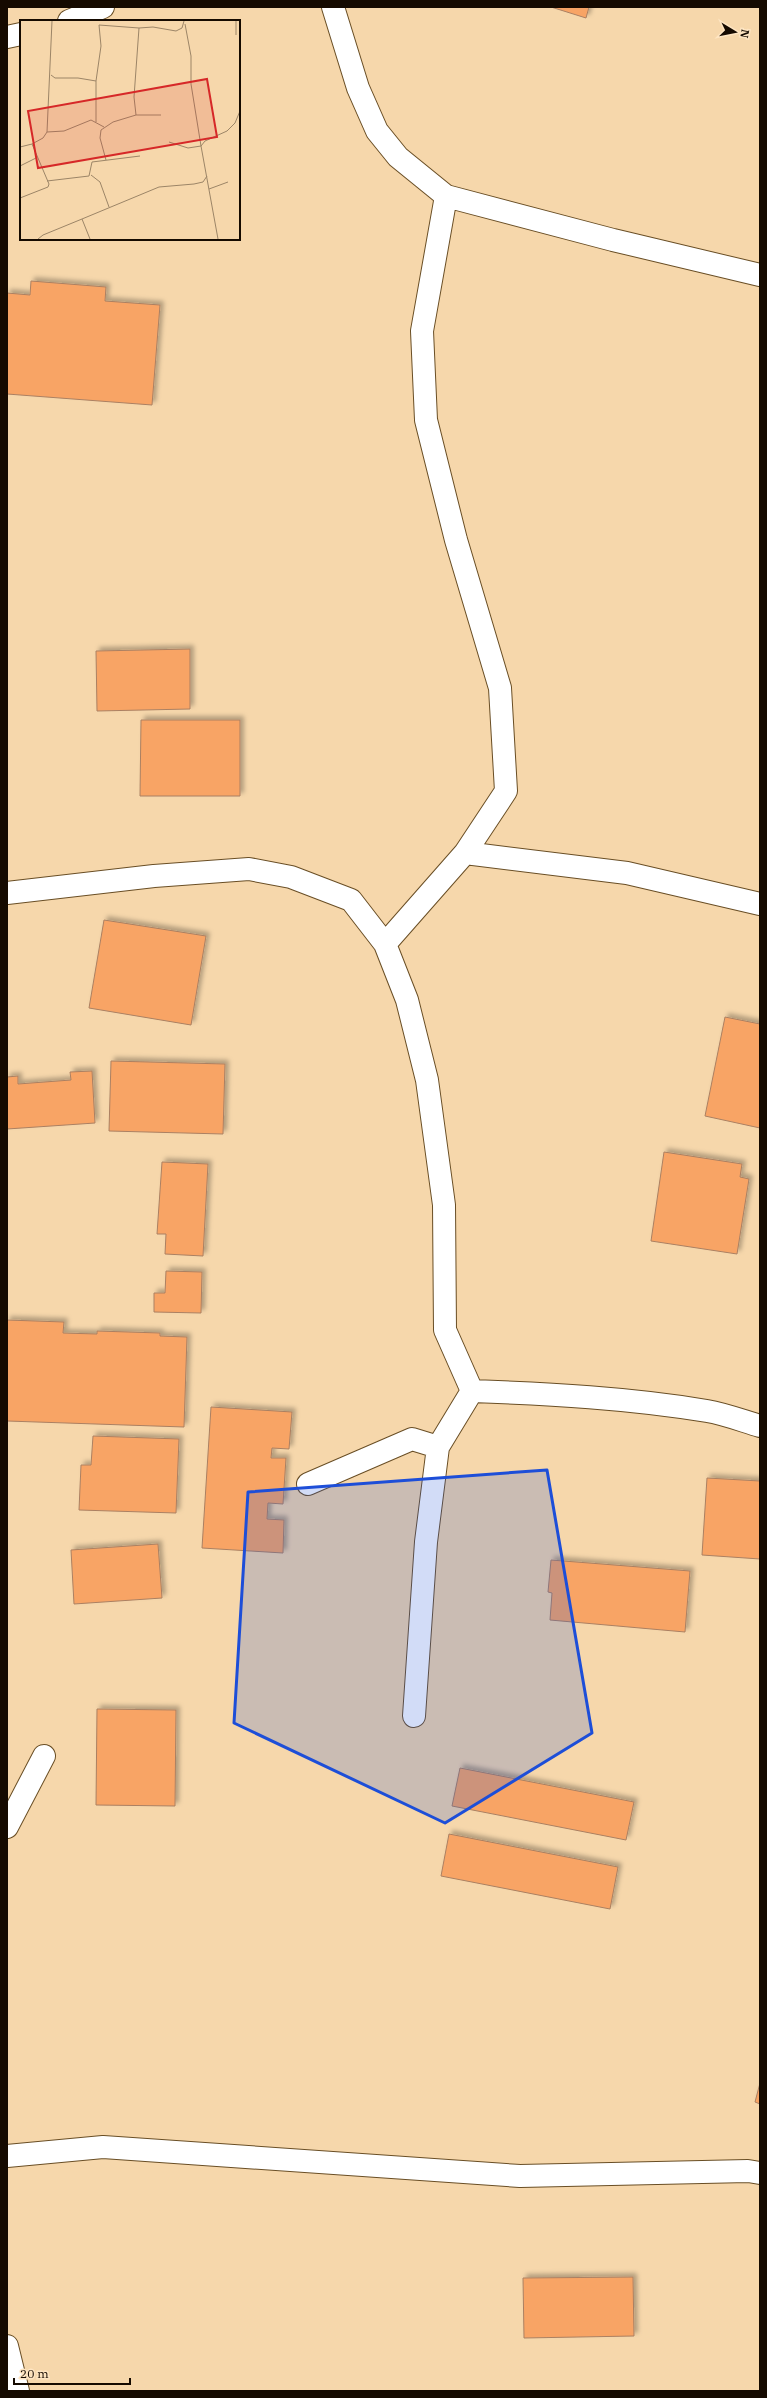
<svg xmlns="http://www.w3.org/2000/svg" width="767" height="2398" viewBox="0 0 767 2398" font-family="'IBM Plex Serif',serif">
<style>
.building{fill:#f8a465;stroke:#ab8062;filter:url(#shadow)}
.lines{fill:none;stroke-linecap:round;stroke-linejoin:round}
.minor-casing{stroke:#694e25;stroke-width:24}
.minor{stroke:#fff;stroke-width:22}
.marked{fill:#1d4ed8;fill-opacity:0.2;stroke:#1d4ed8;stroke-width:3;stroke-linejoin:round}
.inset-road{fill:none;stroke:#9c8567;stroke-width:1}
.view{fill:#d62828;fill-opacity:0.15;stroke:#d62828;stroke-width:2}
.inset-edge{fill:none;stroke:#150a00;stroke-width:2}
</style>
<defs>
<filter id="shadow"><feDropShadow dx="3.5" dy="-3.5" stdDeviation="2" flood-color="#0004"/></filter>
</defs>
<rect width="100%" height="100%" fill="#f6d7ab"/>
<path class="building" d="M551 7H589L586 18Z
M31 281 106 287 105 301 160 305 152 405 7 394V293L30 295Z
M190 649V709L97 711 96 651Z
M141 720H240V796H140Z
M104 920 206 936 191 1025 89 1008Z
M725 1017 760 1024V1128L705 1116Z
M111 1061 225 1064 223 1134 109 1131Z
M92 1071 95 1123 7 1129V1077L18 1076V1084L71 1080 70 1072Z
M664 1152 742 1164 740 1177 749 1179 737 1254 651 1241Z
M162 1162 208 1164 203 1256 165 1254 166 1234H157Z
M166 1271 202 1272 201 1313 154 1312V1293H165Z
M7 1320 64 1322 63 1333 97 1334V1331L160 1333V1336L187 1337 184 1427 7 1421Z
M211 1407 292 1412 289 1449 272 1448 271 1458H286L283 1504 268 1503 267 1519 284 1520 283 1553 202 1548Z
M93 1436 179 1439 176 1513 79 1510 81 1465H91Z
M707 1478 760 1481V1559L702 1555Z
M158 1544 162 1598 74 1604 71 1550Z
M551 1560 690 1571 685 1632 550 1620 552 1593 548 1592Z
M97 1709 176 1710 175 1806 96 1805Z
M460 1768 634 1802 626 1840 452 1806Z
M449 1834 618 1867 610 1909 441 1876Z
M760 2083V2104L755 2102Z
M633 2277 634 2336 524 2338 523 2278Z"/>
<g class="lines">
<g class="minor-casing">
<path id="minor" d="M333 7 358 88 377 131 398 157 446 196 613 240 760 275
M69 21 103 7
M7 37 21 34
M465 853 627 873 760 904
M7 893 154 876 249 869 291 877 351 900 385 944 407 1000 427 1080 444 1205 445 1330 472 1391
M385 944 465 853 506 791 500 688 456 540 426 420 422 331 446 196
M308 1484 412 1439 438 1447
M414 1716 426 1542 438 1447 472 1391C550 1394 629 1398 707 1411 725 1414 743 1421 760 1426
M7 1827 44 1756
M7 2156 103 2147 520 2176 748 2171 760 2173
M7 2346 18 2391"/>
</g>
<use href="#minor" class="minor"/>
</g>
<path class="marked" d="M547 1470 592 1733 445 1823 234 1723 248 1492Z"/>
<g transform="translate(20 20)">
<rect width="220" height="220" fill="#f6d7ab"/>
<path class="inset-road" d="M216 1V15M31 55 35 58H58L76 61V102M76 61 81 26 79 5 119 8M141 95H116L114 77 119 8 133 7 156 11 162 8 164 1M27 112 44 111 71 100 84 107M149 122 168 128 181 126 171 64V36L165 4M0 127 12 124M86 140 80 118 81 110 93 102 116 95M0 146 16 138M71 155 80 162 89 187M27 161 69 156 72 142 120 136M189 169 208 162M0 178 28 167 29 164 12 124 23 118 27 112 32 1M18 219 23 215 62 199M70 219 62 199 139 167 174 164 183 162 187 156M198 219 181 126 185 121 207 111 215 103 220 91"/>
<path class="view" d="M187 59 197 117 18 148 8 91Z"/>
<rect width="220" height="220" class="inset-edge"/>
</g>
<rect width="767" height="2398" fill="none" stroke="#150a00" stroke-width="16"/>
<g transform="translate(735 32) rotate(100)" stroke="#fee5c2" stroke-width="3" paint-order="stroke">
<path d="M0-3L7 15L0 10L-7 15Z" fill="#150a00"/>
<text y="-6" font-size="11" font-weight="bold" text-anchor="middle" fill="#150a00">N</text>
</g>
<path d="M14 2378v6h116v-6" fill="none" stroke="#150a00" stroke-width="2"/>
<text x="20" y="2378" font-size="12" fill="#150a00" stroke="#fee5c2" stroke-width="3" paint-order="stroke">20 m</text>
</svg>
